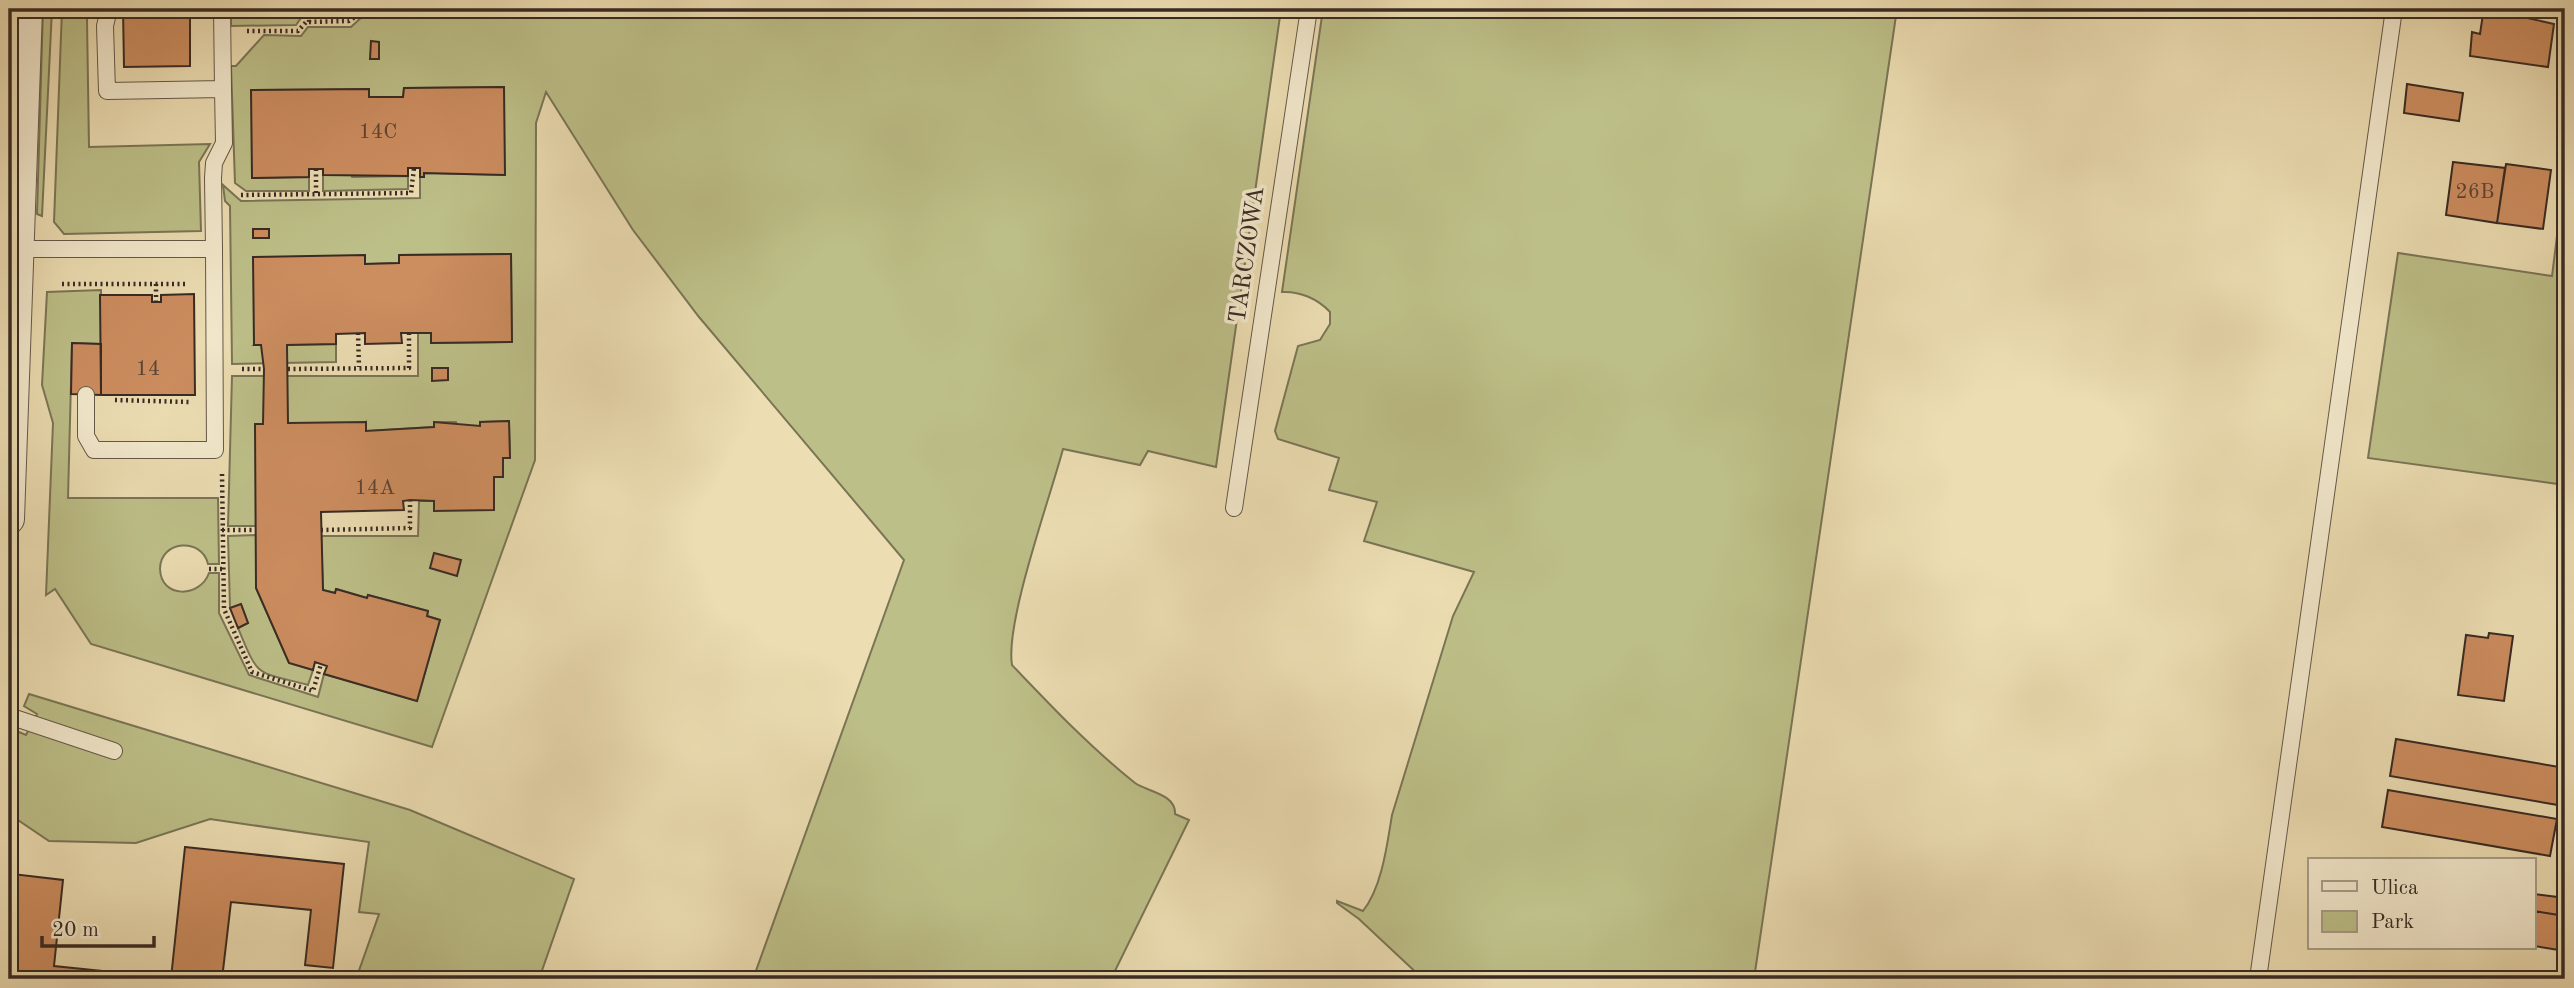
<svg xmlns="http://www.w3.org/2000/svg" width="2574" height="988" viewBox="0 0 2574 988" font-family="'Old Standard TT',serif">
<style>
.green{fill:#bdbf88;stroke:#7a7556;stroke-width:2}
.building{fill:#cc8d5f;stroke:#382b24;stroke-width:2}
.lines{fill:none;stroke-linecap:round;stroke-linejoin:round}
.service-casing{stroke:#655848;stroke-width:18}
.minor-casing{stroke:#655848;stroke-width:32}
.path{stroke:#382b24;stroke-width:4.5;stroke-dasharray:2 3.5;stroke-linecap:butt}
.service{stroke:#f3e9cd;stroke-width:16}
.minor{stroke:#f3e9cd;stroke-width:30}
.labels{text-anchor:middle;dominant-baseline:central;stroke-width:7;stroke-linejoin:round;paint-order:stroke}
.number-label{font-size:21px;fill:#5d4433}
.street-label{font-size:24px;fill:#382b24;stroke:#f3e9cd}
</style>
<rect width="100%" height="100%" fill="#ecddb2"/>
<filter id="stains"><feTurbulence type="fractalNoise" baseFrequency=".00286" numOctaves="4"/><feColorMatrix values="0 0 0 0 .2 0 0 0 0 .09 0 0 0 0 .02 0 0 0 .5 -.17"/></filter>
<radialGradient id="worn" r=".72"><stop offset=".6" stop-color="#630" stop-opacity="0"/><stop offset="1" stop-color="#630" stop-opacity=".3"/></radialGradient>
<path class="green" d="M43 9H52L42 216 37 214Z
M62 9H90L87 20 89 147 210 144 199 162 201 231 64 234 54 222Z
M231 9 301 11V18L296 25 231 26Z
M1281 9 1216 467 1148 451 1140 465 1063 449C1050 498 1005 622 1012 665 1052 707 1090 747 1135 783 1148 792 1176 794 1175 814L1189 820 1111 979H753L904 560 699 317 633 230 546 92 536 123 535 460 432 747 91 644 55 589 46 595 53 423 42 385 47 292 101 290V344L72 343 68 498H218L219 564H208C202 537 160 540 160 569 161 599 200 598 209 573H219V613L249 675 318 697 324 674 417 701 440 620 427 616 428 611 368 595 367 598 337 589 335 593 323 590 321 536H418L419 501H434L494 477 503 476V458H510L509 421 480 422V426H457L456 422H435L434 427 366 431V422L256 526H228L232 376H418V333H431L432 343 512 342 511 254 400 255 399 263 365 264V256L254 345 336 344V362L232 364 230 206 225 201 223 185 241 201 420 198V177L424 173 504 175V87L404 88 403 97H369V89L252 90V178L309 177V191H246L235 183 231 66H236L264 35 301 36 308 27H351L363 16 364 10Z
M1323 9H1897L1754 979H1423L1359 919 1337 903V901L1363 911C1382 887 1387 845 1392 815L1453 616 1474 572 1364 541 1377 502 1329 490 1339 458 1278 439 1275 431 1298 346 1320 340 1330 324V312C1318 299 1300 291 1282 292Z
M2565 172V485L2368 458 2398 253 2552 276Z
M351 174 352 177 408 176V189L323 191V175Z
M256 535V588L289 663 313 670 308 685C255 671 259 679 238 628L248 623 241 604 230 608 228 536Z
M29 694 410 810 574 879 539 979H356L379 914 359 912 369 842 210 819 136 843 49 841 9 814V739L14 730 26 735 37 714 24 706Z"/>
<path class="building" d="M123 9H190V66L124 67Z
M250 9H352L250 11Z
M2483 14 2509 18V14L2554 24 2548 67 2470 56 2472 32 2480 34Z
M371 41 379 42V59H370Z
M2407 84 2463 93 2459 121 2404 113Z
M504 87 505 175 424 173V177H420V168H408V176L323 175V169H309V177L252 178 251 90 369 89V97H403L404 88Z
M2453 162 2505 168 2497 223 2446 215Z
M2506 164 2551 170 2543 229 2497 223Z
M253 229H269V238H253Z
M511 254 512 342 431 343V333H401L402 343 365 344V333L336 334V344L287 345 288 423 366 422V431L434 427V422L480 426V422L509 421 510 458H503V477H494V510L434 511V501L410 500 403 501 404 510 321 512 323 590 335 593 336 589 367 598 368 595 428 611 427 616 440 620 417 701 324 674 327 666 315 662 313 670 289 663 256 588 255 424H263L264 369 261 345H254L253 257 365 255V264L399 263V255Z
M194 294 195 395H101L100 295H152V302H161V295Z
M72 343 101 344V395L71 394Z
M432 368H448V380L432 381Z
M434 553 461 560 457 576 430 568Z
M241 604 248 623 238 628 230 608Z
M2489 633 2513 636 2504 701 2458 695 2466 635 2488 638Z
M2396 739 2565 768 2558 805 2390 776Z
M2388 790 2557 819 2550 856 2382 827Z
M185 847 344 864 333 968 305 965 311 910 231 902 222 979H9V913L13 874 63 880 54 966 171 978Z
M2534 894 2565 898V916L2534 911Z
M2534 911 2565 916V951L2534 946Z"/>
<g class="lines">
<g class="service-casing">
<path id="service" d="M109 9 105 26 107 91 223 89 222 9
M17 249H214L215 450H94L86 436V395
M214 249 213 178 214 163 224 143 223 89
M1234 508 1309 9
M9 716 114 751
M2258 979 2394 9"/>
</g>
<g class="minor-casing">
<path id="minor" d="M9 519 27 9"/>
</g>
<path class="path" d="M309 22 310 10
M247 31H298L306 22 349 21 358 15V9
M316 169V195
M241 195 411 193 414 168
M62 284H188
M156 284V302
M358 333 359 367
M242 369H264
M288 369 409 368V333
M115 400 189 402
M222 474 224 609 252 672 313 691 321 664
M222 530H256
M321 530 410 528V500
M209 569H223"/>
<use href="#service" class="service"/>
<use href="#minor" class="minor"/>
</g>
<g class="labels">
<g class="number-label">
<text x="378" y="132">14C</text>
<text x="2475" y="192">26B</text>
<text x="148" y="369">14</text>
<text x="375" y="488">14A</text>
</g>
<g class="street-label">
<text transform="translate(1248 255) rotate(-82)">TARCZOWA</text>
</g>
</g>
<rect width="2574" height="988" fill="none" stroke="#ecddb2" stroke-width="35"/>
<rect x="10" y="10" width="2553" height="967" fill="none" stroke="#382b24" stroke-width="3.5"/>
<rect x="18" y="18" width="2539" height="953" fill="none" stroke="#382b24" stroke-width="2"/>
<rect x="2308" y="858" width="228" height="91" fill="#f3e9cd" stroke="#a89d89" stroke-width="2"/>
<rect x="2322" y="881" width="35" height="10" fill="#f3e9cd" stroke="#a89d89" stroke-width="2"/>
<text x="2371" y="894" font-size="21" fill="#382b24">Ulica</text>
<rect x="2322" y="911" width="35" height="21" fill="#bdbf88" stroke="#a89d89" stroke-width="2"/>
<text x="2371" y="928" font-size="21" fill="#382b24">Park</text>
<path d="M42 936v10h112v-10" fill="none" stroke="#382b24" stroke-width="3.5"/>
<text x="52" y="936" font-size="21" fill="#382b24" stroke="#f3e9cd" stroke-width="5" paint-order="stroke">20 m</text>
<rect width="100%" height="100%" filter="url(#stains)"/>
<rect width="100%" height="100%" fill="url(#worn)"/>
</svg>
